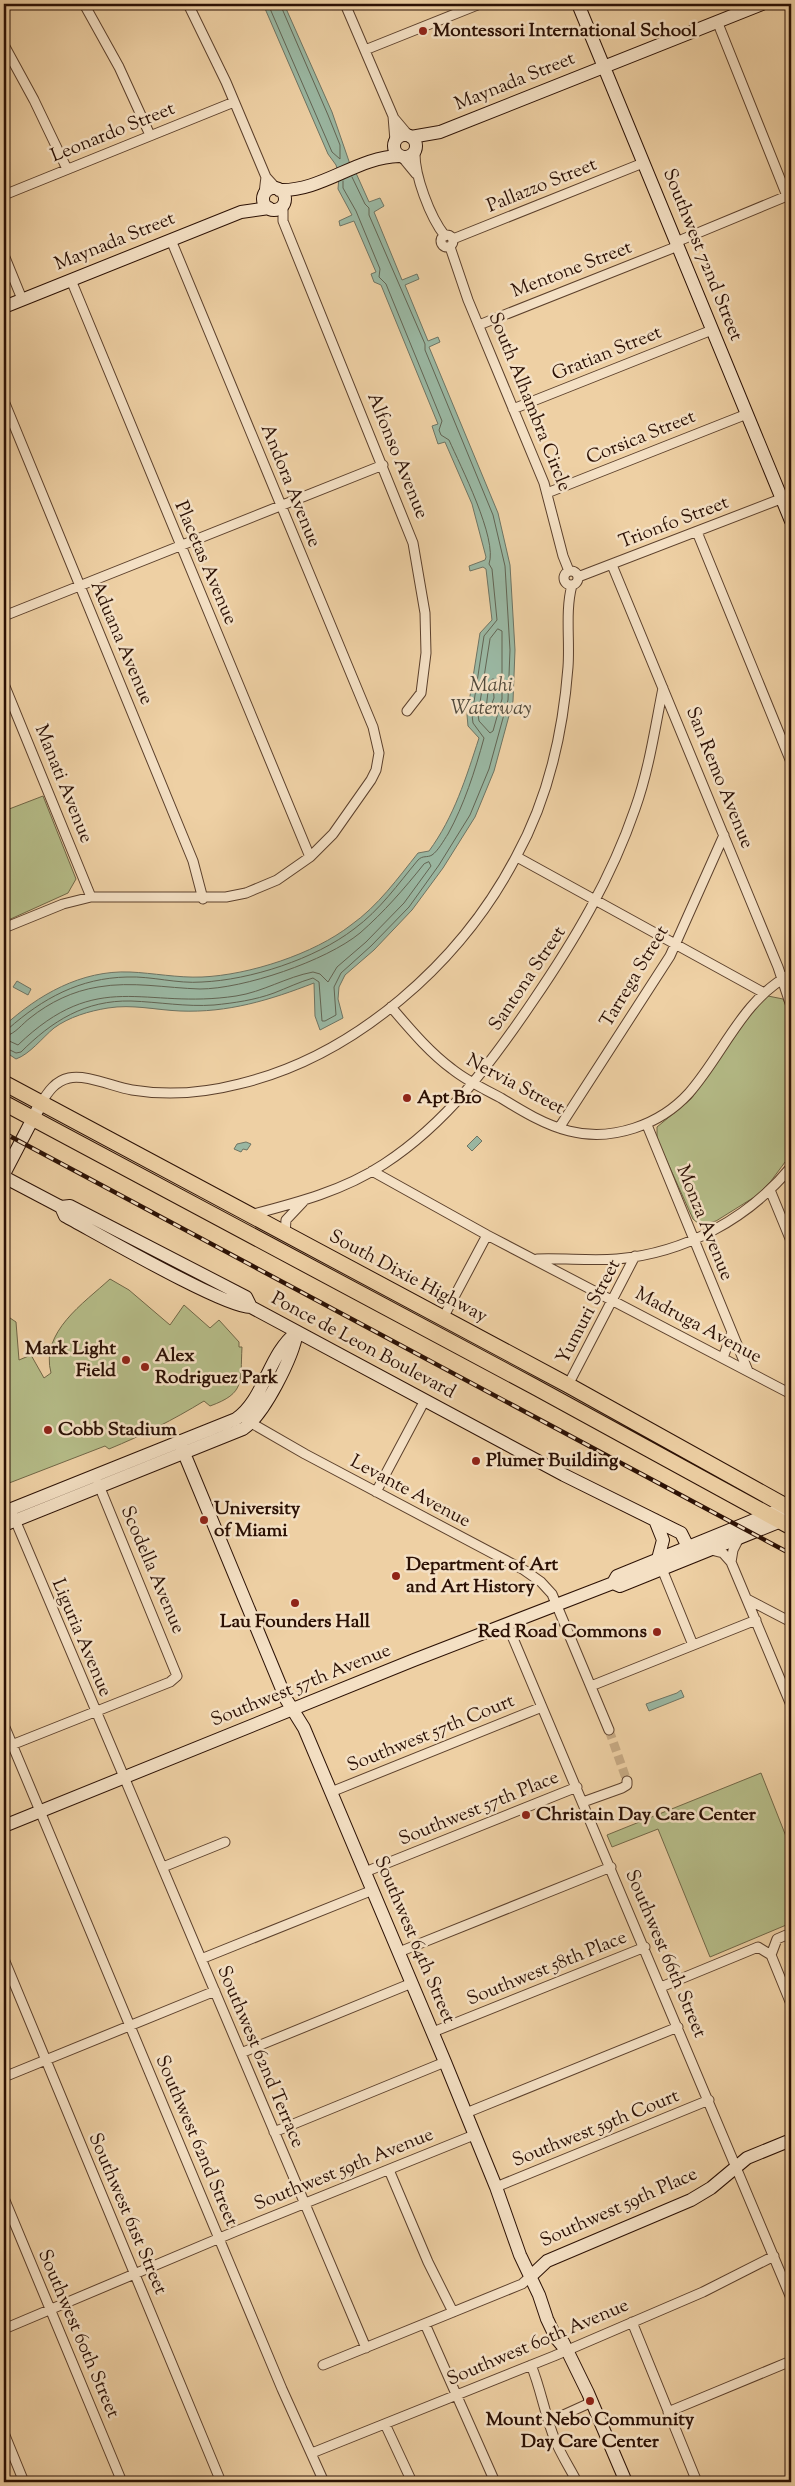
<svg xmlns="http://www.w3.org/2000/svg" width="795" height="2486" viewBox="0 0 795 2486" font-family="'Sorts Mill Goudy',serif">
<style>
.green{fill:#b5bc88;stroke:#706646}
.water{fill:#9ab7a2;stroke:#6e7463}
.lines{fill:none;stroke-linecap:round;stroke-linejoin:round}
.shore{stroke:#626453;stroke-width:1}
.street-tunnel{stroke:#c7aa84;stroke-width:9;stroke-dasharray:9 4.5;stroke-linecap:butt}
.street-casing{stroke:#5c402c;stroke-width:11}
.secondary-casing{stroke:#2b1004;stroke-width:14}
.highway-casing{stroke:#2b1004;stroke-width:17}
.street{stroke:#f4e0c4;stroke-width:9}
.secondary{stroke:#f4e0c4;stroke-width:12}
.highway{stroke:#eed0a4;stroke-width:15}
.rail-casing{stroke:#2b1004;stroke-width:4.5}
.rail{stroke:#f4e0c4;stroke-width:2.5;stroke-dasharray:8;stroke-linecap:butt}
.poi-dot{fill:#8f2418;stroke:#f4e0c4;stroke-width:2}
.labels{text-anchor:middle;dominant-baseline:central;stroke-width:5;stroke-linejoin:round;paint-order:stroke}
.poi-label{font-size:19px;font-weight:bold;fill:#2b1004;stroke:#f4e0c4;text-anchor:start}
.street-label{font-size:19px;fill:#2b1004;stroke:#f4e0c4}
.water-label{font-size:20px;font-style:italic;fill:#524a3b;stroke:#f4e0c4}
</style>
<rect width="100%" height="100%" fill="#eed0a4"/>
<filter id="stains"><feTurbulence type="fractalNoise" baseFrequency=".004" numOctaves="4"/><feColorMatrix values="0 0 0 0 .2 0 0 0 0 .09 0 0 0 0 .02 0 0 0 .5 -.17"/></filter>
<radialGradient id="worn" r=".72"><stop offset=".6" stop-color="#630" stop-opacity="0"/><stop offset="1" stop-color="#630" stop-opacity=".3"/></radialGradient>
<path class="green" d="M43 796 76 879 68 893 4 922V811Z
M768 996 783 999 791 1015V1154L771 1181 756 1196 716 1221 700 1225 693 1219 657 1139V1127L691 1099 752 1012 763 998Z
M110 1279 129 1290 170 1325 184 1305 210 1328 219 1320 239 1342V1347H242C240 1382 246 1393 210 1406L204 1401C173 1420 143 1435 109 1449L105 1446 4 1485V1314L16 1322 19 1360 31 1355 44 1378 51 1373C40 1332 84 1303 110 1279Z
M761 1773 791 1849V1923L710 1957 658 1829 612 1847 607 1835Z"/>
<path class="water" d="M263 4H284L332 112 352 170 356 173 369 202 380 198 384 206 374 212 402 280 417 274 419 279 405 285 428 341 438 337 440 342 429 347 498 513 510 565 515 650 513 701 494 771 475 817 443 868 412 910 374 950 345 975 339 987 338 999 343 1018 320 1030 315 1016 314 983C270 1000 228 1013 180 1011 156 1010 132 1004 108 1008 89 1011 69 1017 54 1028 42 1038 30 1054 16 1059L4 1051V1026C38 995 81 970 130 972 153 973 178 978 202 977 249 975 314 954 351 925 378 906 398 878 418 853L429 851C454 817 466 778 479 738L468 726 467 715 480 633 492 620 486 569 483 567 470 571 469 566 485 560 486 557 472 504 445 442 438 444 432 426 438 424 381 285 374 282 371 274 376 272 354 221 340 226 339 221 352 215 338 189 339 176 336 165 328 154Z
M17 981 31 989 28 995 13 987Z
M477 1136 482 1141 472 1151 467 1146Z
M246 1142 251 1144 247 1150 243 1149 241 1152 234 1149 237 1144Z
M681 1690 684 1697 649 1711 646 1704 677 1693Z"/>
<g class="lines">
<path class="shore" d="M268 4 332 152 340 159V145L328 115 280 4
M498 629 502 631V699L493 731 490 733 479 721 478 715 490 639Z
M493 679 494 698 489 711 486 709 489 683Z
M429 862 431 866 404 903 366 942 337 967 328 982 320 974 313 972C286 977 263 992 236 996 143 1010 99 967 18 1045L5 1039 6 1036C16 1033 22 1024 30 1018 50 1002 73 991 98 987 132 981 166 988 200 989 243 989 326 961 360 933 384 912 404 889 424 864Z
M4 1029H8C43 998 80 978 127 977 152 976 177 984 202 982 250 980 315 959 354 929 380 910 398 884 418 860 423 855 427 858 432 855 438 851 444 840 448 834 464 805 475 771 484 738L473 723 472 715 484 636 497 620 492 569 489 564C498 539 460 465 449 440L441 435 439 430 442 421 386 284 379 277 380 269 356 211 343 188V181
M4 1047 16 1053 21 1052C52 1021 85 1000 131 1001 159 1002 186 1007 214 1005 234 1003 255 1000 274 993 287 988 299 982 313 978L319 982 322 1021H325L336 1015 334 987 341 973 371 946 409 907 439 865 470 815 489 769 508 700 510 650 505 566 493 515 425 350V344L369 215V208L365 204 352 177"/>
<path class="street-tunnel" d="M609 1730 627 1781"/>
<g class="street-casing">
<path id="street" d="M84 4 119 67 150 135
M188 4 226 82 266 177 276 188
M345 4 393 116 395 141
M4 45 34 100 67 169
M365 50 480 4
M393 117 409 136
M415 151C414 175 430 217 445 236
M402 157 416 174
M264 193 266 177
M4 195 234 102
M283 203V221L413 543 425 613 426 653 421 693 407 711
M441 241a6 6 0 1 1 12 0a6 6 0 1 1-12 0Z
M453 239 643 163
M676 242 787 196 717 21
M450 247 468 300 544 483 563 556 569 571
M4 255 22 299
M71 280 310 857
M479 325 678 246
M4 401 193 861 203 899
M513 409 712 330
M547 493 747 414
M697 532 791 762
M612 565 778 967 791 1006
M564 578a7 7 0 1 1 14 0a7 7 0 1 1-14 0Z
M578 577 791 495
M4 616 383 465
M4 684 91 897
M517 857 764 993
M4 928 63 904 91 897H226L246 893 277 880 310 857 333 834 371 780 376 770 379 753 373 727 171 240
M391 1007C410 1029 429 1052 452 1069 467 1081 484 1089 501 1098 522 1111 545 1125 569 1131 612 1142 660 1125 689 1093 724 1053 742 1000 791 974
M41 1103C48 1092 55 1081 69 1078 86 1074 114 1087 132 1090 168 1096 204 1093 239 1084 356 1056 461 962 516 857 548 799 563 733 568 667 570 640 565 611 572 585
M647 1125 748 1371
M559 1128 670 956 724 835
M372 1171 487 1235 791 1394
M770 1190 791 1241
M250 1215C296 1203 343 1191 384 1164 447 1123 491 1063 533 1001 574 941 611 879 635 809 649 770 655 728 663 688
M285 1234 286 1220 303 1202
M537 1259C564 1258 591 1261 617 1259 685 1253 748 1219 791 1167
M443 1318 487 1235
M723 1358 732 1332
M568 1385 635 1256
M246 1420 305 1454 524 1570 541 1582 552 1594 609 1730
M376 1492 425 1400
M13 1515 366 2348
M711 1550 723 1553 731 1562 791 1705
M731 1562 733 1550 739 1538
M662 1569 693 1645
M747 1599 791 1622
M507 1624 791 2298
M591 1686 756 1620
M4 1725 282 2389 324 2482
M4 1748 170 1682 177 1676 98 1483
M331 1792 542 1707
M583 1802 622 1788 627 1785V1781
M163 1867 225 1842
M365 1872 577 1787
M399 1952 611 1867
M771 1955 777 1939 791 1933
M4 1959 221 2482
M201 1959 373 1890
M661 1987 758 1947 771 1955 791 2004
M433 2032 645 1947
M241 2053 412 1983
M4 2077 215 1991
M466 2113 678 2027
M274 2132 445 2062
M389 2170 428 2262 453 2312
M496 2187 709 2100
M4 2198 122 2482
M632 2322 697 2482
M425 2324 495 2482
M4 2329 234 2232 474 2135
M323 2365 522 2284 530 2277
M531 2365C541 2389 545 2416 555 2440 561 2455 570 2468 577 2482
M668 2412 791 2361
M550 2421 592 2402
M385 2424 412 2482
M4 2433 24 2482
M312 2453 554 2356 703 2292 774 2256"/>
</g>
<g class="secondary-casing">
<path id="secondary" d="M578 4 791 521
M394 146a11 11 0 1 1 22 0a11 11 0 1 1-22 0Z
M411 137 440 132 762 4
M263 199a11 11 0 1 1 22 0a11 11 0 1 1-22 0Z
M279 190C321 192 357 157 399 156
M4 307 241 212 269 208
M4 1174 41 1103
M4 1177 61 1207 65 1216C95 1232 227 1309 251 1307L564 1475 681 1533 688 1547 684 1554
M61 1207 70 1206 246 1297 251 1307
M179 1441 286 1699 304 1728 445 2062 496 2187 520 2255 539 2295 547 2319 556 2338 566 2350
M4 1512 236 1419C265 1399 268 1354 297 1332
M655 1520 663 1540 658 1559
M4 1525 243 1429C264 1415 293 1357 297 1332
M647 1575 654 1567 663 1563
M613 1583 620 1586 791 1517
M4 1826 414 1660 613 1583 617 1576 791 1505
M530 2277 547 2261 691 2200 711 2188 747 2158 791 2140
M563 2342 588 2393 626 2482"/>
</g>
<g class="highway-casing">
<path id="highway" d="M4 1083 568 1385 791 1509
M4 1103 535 1387 791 1527"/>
</g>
<use href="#street" class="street"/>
<use href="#secondary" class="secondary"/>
<use href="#highway" class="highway"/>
<g class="rail-casing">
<path id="rail" d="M4 1133 791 1554"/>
</g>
<use href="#rail" class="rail"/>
</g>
<g class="poi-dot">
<circle cx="423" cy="31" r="5"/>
<circle cx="407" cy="1098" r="5"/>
<circle cx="126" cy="1360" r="5"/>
<circle cx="145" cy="1367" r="5"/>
<circle cx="48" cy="1430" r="5"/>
<circle cx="476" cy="1461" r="5"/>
<circle cx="204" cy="1520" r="5"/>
<circle cx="396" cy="1576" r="5"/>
<circle cx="295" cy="1603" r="5"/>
<circle cx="657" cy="1632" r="5"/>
<circle cx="526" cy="1815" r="5"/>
<circle cx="590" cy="2401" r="5"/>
</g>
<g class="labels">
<g class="poi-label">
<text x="433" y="31">Montessori International School</text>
<text x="417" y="1098">Apt B10</text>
<text x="116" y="1349" text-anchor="end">Mark Light<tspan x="116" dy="22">Field</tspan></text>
<text x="155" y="1356">Alex<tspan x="155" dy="22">Rodriguez Park</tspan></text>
<text x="58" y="1430">Cobb Stadium</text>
<text x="486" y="1461">Plumer Building</text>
<text x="214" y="1509">University<tspan x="214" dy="22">of Miami</tspan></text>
<text x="406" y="1565">Department of Art<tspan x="406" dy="22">and Art History</tspan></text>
<text x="295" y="1622" text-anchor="middle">Lau Founders Hall</text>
<text x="647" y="1632" text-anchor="end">Red Road Commons</text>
<text x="536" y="1815">Christain Day Care Center</text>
<text x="590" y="2420" text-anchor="middle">Mount Nebo Community<tspan x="590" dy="22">Day Care Center</tspan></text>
</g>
<g class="street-label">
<text transform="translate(515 82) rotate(-22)">Maynada Street</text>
<text transform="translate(113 133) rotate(-22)">Leonardo Street</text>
<text transform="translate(542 186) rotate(-22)">Pallazzo Street</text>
<text transform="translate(115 242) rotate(-22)">Maynada Street</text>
<text transform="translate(702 255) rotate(68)">Southwest 72nd Street</text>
<text transform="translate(572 270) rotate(-21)">Mentone Street</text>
<text transform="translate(607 354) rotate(-22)">Gratian Street</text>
<text transform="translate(529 402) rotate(68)">South Alhambra Circle</text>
<text transform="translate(641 438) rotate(-22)">Corsica Street</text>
<text transform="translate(397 456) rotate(68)">Alfonso Avenue</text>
<text transform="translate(290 486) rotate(68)">Andora Avenue</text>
<text transform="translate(674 523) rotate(-21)">Trionfo Street</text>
<text transform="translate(205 563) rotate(67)">Placetas Avenue</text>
<text transform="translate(121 643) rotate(67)">Aduana Avenue</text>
<text transform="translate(719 778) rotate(68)">San Remo Avenue</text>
<text transform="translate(63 784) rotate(68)">Manati Avenue</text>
<text transform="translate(635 977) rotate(-59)">Tarrega Street</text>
<text transform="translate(528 979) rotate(-56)">Santona Street</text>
<text transform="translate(515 1085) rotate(28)">Nervia Street</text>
<text transform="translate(704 1223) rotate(68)">Monza Avenue</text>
<text transform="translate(408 1277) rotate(28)">South Dixie Highway</text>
<text transform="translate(589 1312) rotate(-62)">Yumuri Street</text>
<text transform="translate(698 1326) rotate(28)">Madruga Avenue</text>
<text transform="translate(363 1346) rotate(28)">Ponce de Leon Boulevard</text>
<text transform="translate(410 1492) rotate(28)">Levante Avenue</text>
<text transform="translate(152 1570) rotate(67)">Scodella Avenue</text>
<text transform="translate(81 1638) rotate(67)">Liguria Avenue</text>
<text transform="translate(301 1686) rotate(-22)">Southwest 57th Avenue</text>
<text transform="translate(431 1734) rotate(-22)">Southwest 57th Court</text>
<text transform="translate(479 1809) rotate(-22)">Southwest 57th Place</text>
<text transform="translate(414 1940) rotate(67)">Southwest 64th Street</text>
<text transform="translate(665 1954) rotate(67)">Southwest 66th Street</text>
<text transform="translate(547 1969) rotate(-22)">Southwest 58th Place</text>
<text transform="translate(260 2057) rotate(67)">Southwest 62nd Terrace</text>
<text transform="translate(596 2129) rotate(-22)">Southwest 59th Court</text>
<text transform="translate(196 2141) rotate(67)">Southwest 62nd Street</text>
<text transform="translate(344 2170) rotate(-22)">Southwest 59th Avenue</text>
<text transform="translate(619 2208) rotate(-24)">Southwest 59th Place</text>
<text transform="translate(127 2214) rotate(67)">Southwest 61st Street</text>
<text transform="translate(78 2334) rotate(67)">Southwest 60th Street</text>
<text transform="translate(538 2343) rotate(-23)">Southwest 60th Avenue</text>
</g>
<g class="water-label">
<text x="491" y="686">Mahi<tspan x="491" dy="23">Waterway</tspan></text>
</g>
</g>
<rect width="795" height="2486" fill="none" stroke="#eed0a4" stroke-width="20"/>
<rect x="5" y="5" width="785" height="2476" fill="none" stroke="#2b1004" stroke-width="2.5"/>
<rect x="10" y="10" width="775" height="2466" fill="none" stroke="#2b1004"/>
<rect width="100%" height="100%" filter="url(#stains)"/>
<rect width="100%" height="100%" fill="url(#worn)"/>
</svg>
